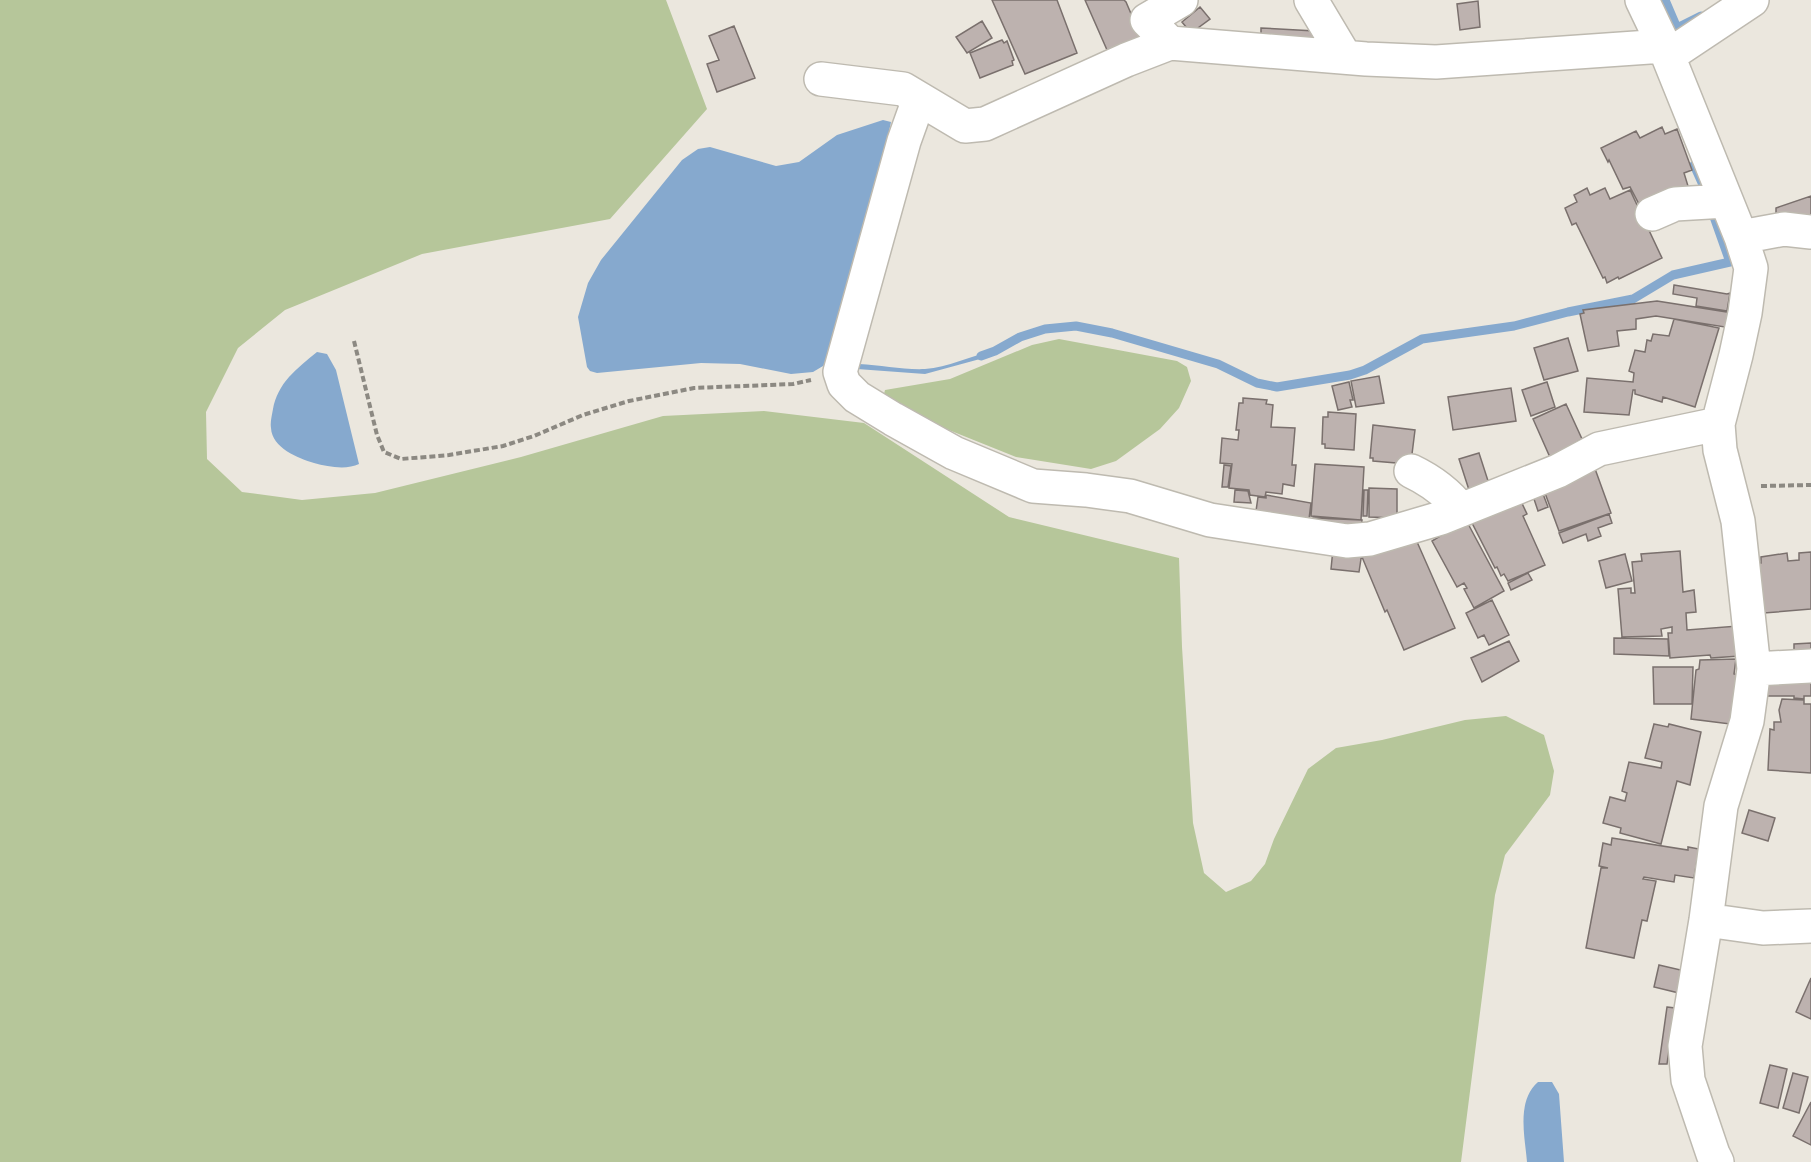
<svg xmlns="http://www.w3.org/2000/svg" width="1811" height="1162" viewBox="0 0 1811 1162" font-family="Cabin,sans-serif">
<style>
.green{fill:#b6c69a}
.water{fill:#86a9ce}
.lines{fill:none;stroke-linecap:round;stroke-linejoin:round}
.stream{stroke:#86a9ce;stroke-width:9}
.building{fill:#bdb2af;stroke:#7a706d;stroke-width:1.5}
.minor-casing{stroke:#bebab0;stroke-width:36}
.path{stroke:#8c8982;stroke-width:4;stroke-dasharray:6 3;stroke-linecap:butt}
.minor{stroke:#fff;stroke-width:33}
</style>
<rect width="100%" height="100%" fill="#ebe7de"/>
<path class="green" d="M0 0H666L707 109 610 219 422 254 285 310 238 348 206 412 207 459 242 492 302 500 375 493 521 457 663 416 764 411 864 423 1009 517 1179 558 1182 647 1193 823 1204 873 1226 892 1251 881 1265 864 1274 839 1308 769 1336 748 1382 740 1465 720 1506 716 1544 735 1554 771 1550 795 1505 855 1495 895 1461 1162H0Z
M1059 339 1177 361 1187 367 1191 381 1179 408 1160 429 1116 461 1091 469 1016 457 904 412 883 398 885 390 950 379 1032 345Z"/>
<path class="water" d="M883 120 891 122 869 228 828 363 813 372 791 374 740 364 701 363 597 373 590 371 587 367 578 317 588 283 601 260 682 160 698 149 710 147 776 166 799 162 837 135Z
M317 352 327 354 336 370 359 464C347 470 328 467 314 463 298 458 272 448 271 428 270 422 272 415 273 409 275 397 281 386 289 377 297 368 307 360 317 352Z
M993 352 980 359 925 374 857 369 859 364C881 365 904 370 925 369 948 368 970 355 993 352Z
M1538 1082H1552L1559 1094 1564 1162H1527C1525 1137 1516 1101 1538 1082Z"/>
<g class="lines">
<path class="stream" d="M1665 0 1677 28 1701 16
M1694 165 1703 185
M981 356 995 351 1020 337 1045 329 1076 326 1112 333 1218 364 1257 383 1277 387 1350 375 1365 370 1422 339 1514 326 1568 312 1633 299 1673 275 1730 262 1713 214"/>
</g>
<path class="building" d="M992 0H1057L1077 53 1025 74Z
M1085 0H1124L1126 2 1144 44 1111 59Z
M1478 1 1480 27 1460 30 1457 4Z
M1200 7 1210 19 1191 33 1182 22Z
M982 21 992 38 967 53 956 37Z
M734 26 755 78 717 92 707 64 719 60 709 36Z
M1261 28 1315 31 1314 42 1261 39Z
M1002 40 1004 43 1007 41 1014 60 1012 61 1013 65 980 78 970 53Z
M1662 127 1665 134 1677 129 1692 170 1684 173 1688 186 1641 208 1630 187 1623 189 1609 160 1608 162 1601 148 1636 131 1640 138Z
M1587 188 1590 195 1605 188 1610 199 1630 190 1662 258 1619 279 1618 277 1607 283 1605 277 1603 278 1576 223 1572 225 1565 208 1577 202 1574 195Z
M1811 196V222L1776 218V208Z
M1674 285 1727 294 1730 293 1727 311 1696 306 1697 298 1673 294Z
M1657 301 1733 313 1731 328 1656 316 1636 319V329L1617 331 1619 346 1588 351 1580 314 1584 313 1583 310Z
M1674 319 1719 328 1695 407 1663 397 1662 402 1635 394V390H1633L1629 415 1584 412 1587 378 1633 382 1634 373 1629 371 1635 350 1645 352 1647 340 1651 341 1653 334 1669 336Z
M1568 338 1578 371 1544 380 1534 348Z
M1379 376 1384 403 1356 407 1351 381Z
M1349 382 1353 400H1350L1352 407 1338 410 1332 386Z
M1547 382 1555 407 1531 416 1522 390Z
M1511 388 1516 421 1453 430 1448 397Z
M1243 398 1267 400 1266 404 1273 405 1271 427 1295 428 1292 465H1296L1294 486 1283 484 1282 494 1266 492 1265 497 1250 495 1249 490 1229 488 1232 464 1220 463 1222 438 1238 440 1239 430H1236L1239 403H1243Z
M1566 404 1582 439 1551 457 1549 455 1533 419Z
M1328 412 1356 414 1354 450 1325 448V444H1322L1323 417H1328Z
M1373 425 1415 430 1411 462 1408 464 1373 461V458H1370Z
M1479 453 1490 487 1470 493 1459 459Z
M1315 464 1364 467 1361 520 1311 516Z
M1224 465 1231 466 1228 487H1222Z
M1594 466 1611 513 1559 531 1542 485Z
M1540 486 1548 507 1538 511 1531 490Z
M1369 488 1397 489V518L1369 517Z
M1235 490 1248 491 1251 503 1234 502Z
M1364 490H1368L1367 516H1363Z
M1266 495 1311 503 1309 519 1256 511 1258 497 1266 498Z
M1519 497 1527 514 1523 516 1545 565 1508 581 1504 574 1501 576 1497 567 1495 568 1470 519Z
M1609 514 1612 523 1598 528 1601 536 1588 541 1586 534 1563 543 1559 533Z
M1313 518 1362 520 1361 530 1312 521Z
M1466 520 1504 591 1474 608 1464 589 1467 588 1464 583 1457 587 1432 541Z
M1414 535 1455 628 1404 650 1387 610 1385 612 1362 557Z
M1333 549 1362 552 1359 572 1331 569Z
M1680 551 1683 592 1694 590 1696 612 1686 613 1687 630 1738 626 1740 656 1711 658 1710 655 1670 658 1668 633H1672V627L1661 629 1662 636 1622 637 1618 589 1631 588V593H1635L1632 562 1642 561 1641 554Z
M1811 552V609L1764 613 1759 563H1761V557L1787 553 1788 561 1799 560V553Z
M1625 554 1632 581 1606 588 1599 561Z
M1528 573 1532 580 1511 590 1508 583Z
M1492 600 1509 635 1489 645 1484 635 1478 638 1466 613Z
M1614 638 1668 639 1669 656 1614 654Z
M1509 641 1519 661 1482 682 1471 658Z
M1811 643V650H1794V644Z
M1736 659 1734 674 1744 676 1738 725 1691 719 1696 670 1699 669 1700 660Z
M1653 667H1693L1692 704H1654Z
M1811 674V696H1804V699L1794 698V696H1762L1761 675Z
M1782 699 1804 700V704H1811V773L1768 770 1770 729 1774 730V722H1781L1779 710Z
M1654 724 1668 727 1669 724 1701 732 1690 785 1677 781 1661 844 1620 833 1621 828 1603 823 1610 797 1625 801 1627 793 1622 791 1629 762 1661 768 1662 762 1645 758Z
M1749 810 1775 818 1768 841 1742 833Z
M1612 838 1688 850V847L1699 849 1694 878 1675 875 1674 882 1644 877 1643 879 1656 881 1647 921 1642 920 1634 958 1586 948 1601 868H1608L1599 866 1603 843 1611 845Z
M1659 965 1685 971 1679 993 1654 987Z
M1811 978V1019L1796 1012Z
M1667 1007 1675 1008 1667 1064H1659Z
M1770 1065 1787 1069 1778 1108 1760 1103Z
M1793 1073 1808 1077 1799 1113 1783 1108Z
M1811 1102V1145L1793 1136Z"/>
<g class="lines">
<g class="minor-casing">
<path id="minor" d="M1311 0 1345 57
M1642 0 1664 46 1741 237 1751 268 1745 313 1736 355 1718 424 1720 450 1738 521 1754 669 1747 721 1721 806 1706 920 1685 1046 1688 1080 1713 1154 1717 1162
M1170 43 1147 20 1181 0
M1668 56 1752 0
M821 79 903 89 965 126 985 124 1126 60 1170 43 1366 59 1436 62 1664 46
M919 99 904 141 840 372 844 384 857 397 893 419 954 453 1033 486 1086 490 1130 496 1210 520 1347 541 1370 539 1441 518 1558 471 1599 449 1718 424
M1652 214 1675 204 1726 201
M1741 237 1784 229 1811 232
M1411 471C1432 481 1447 492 1461 510
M1754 669 1811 666
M1706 920 1763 928 1811 926"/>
</g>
<path class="path" d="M354 341 377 435 384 452 401 459 449 455 503 446 534 436 583 415 629 401 694 388 793 384 811 380
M1761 486 1811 485"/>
<use href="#minor" class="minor"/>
</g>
</svg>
